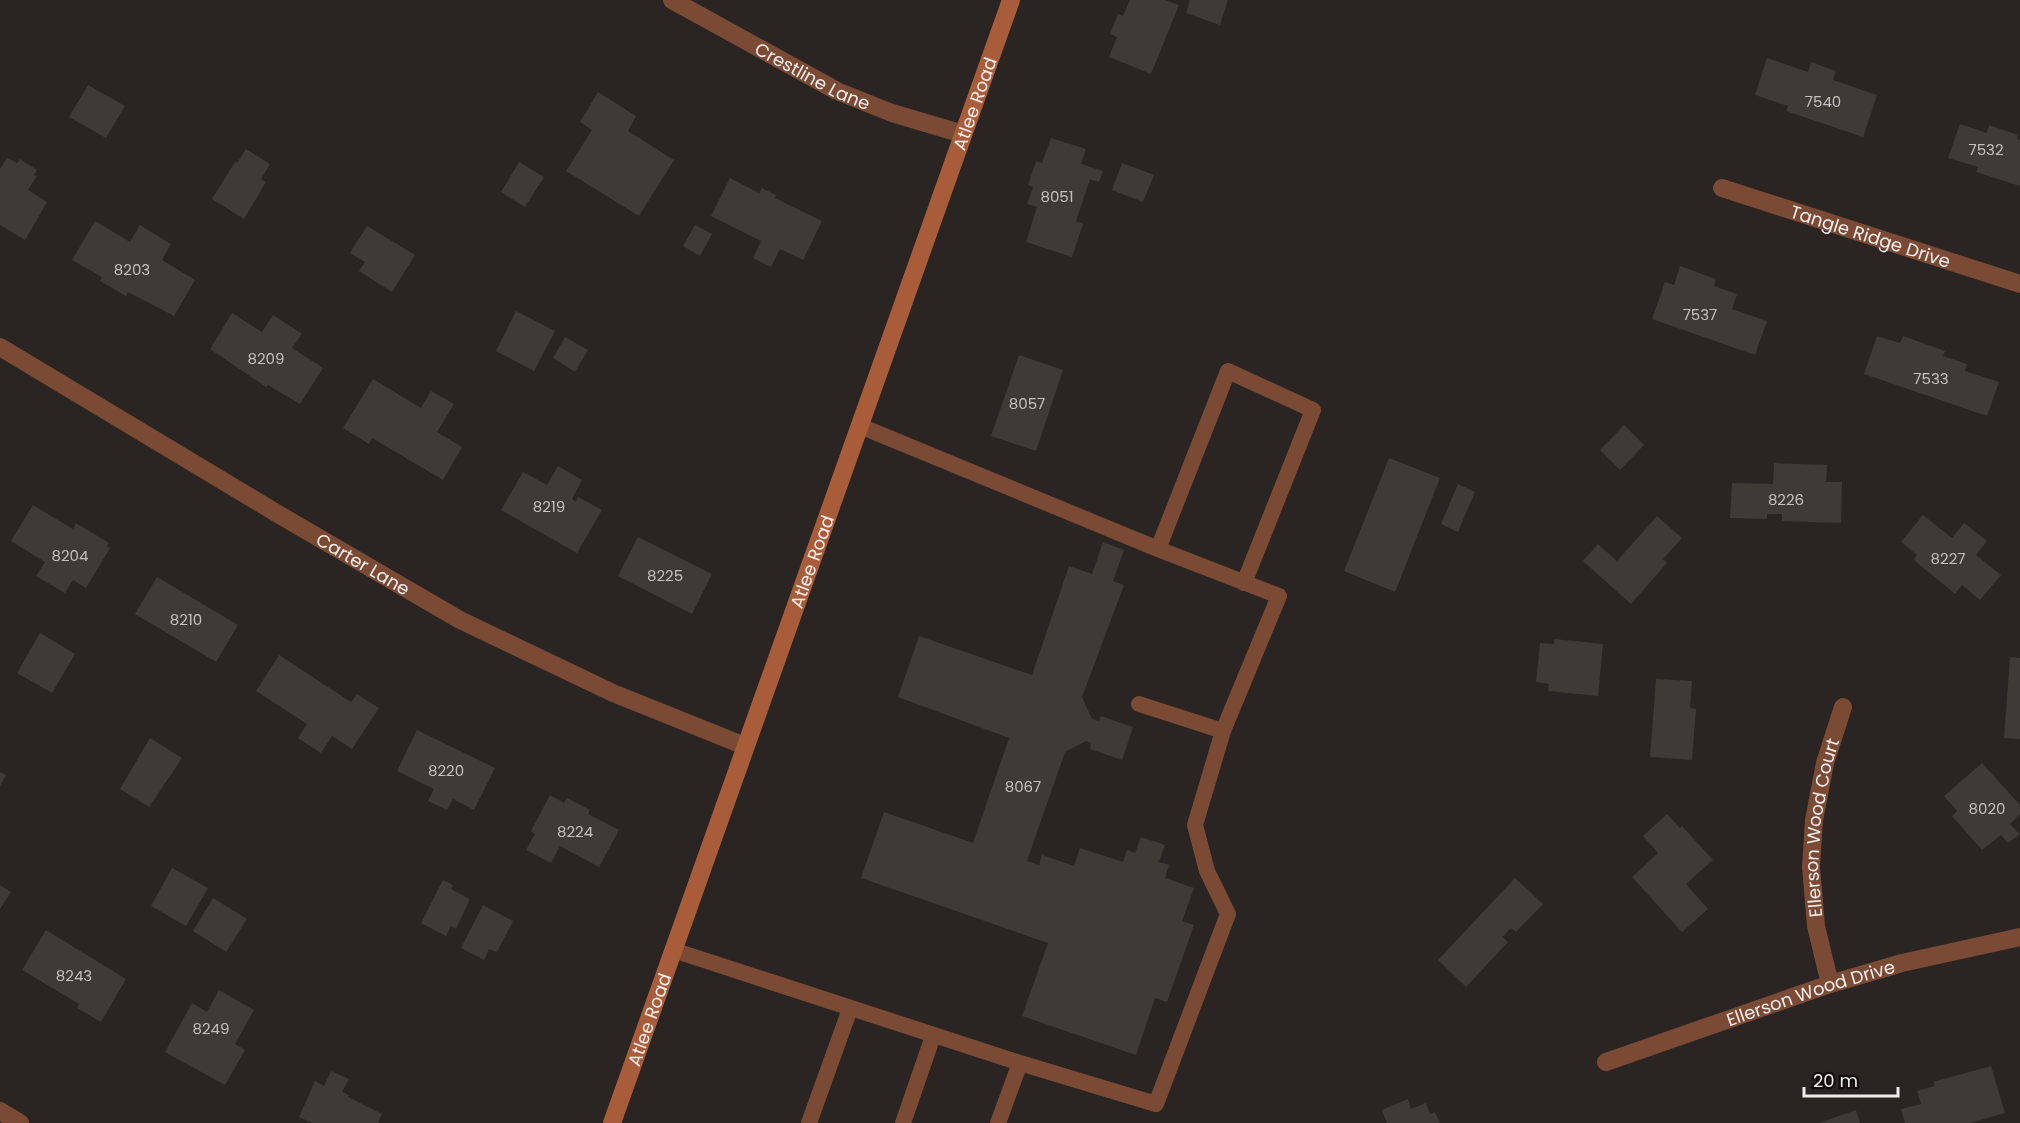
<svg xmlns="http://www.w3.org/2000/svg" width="2020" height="1123" viewBox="0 0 2020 1123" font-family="Poppins,sans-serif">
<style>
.building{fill:#403a37}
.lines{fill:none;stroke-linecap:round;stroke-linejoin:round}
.service{stroke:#7a4a34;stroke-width:16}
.minor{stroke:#7a4a34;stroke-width:18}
.secondary{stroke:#a95c39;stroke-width:18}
.labels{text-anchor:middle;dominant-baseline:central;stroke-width:4.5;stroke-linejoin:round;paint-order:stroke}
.number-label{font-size:15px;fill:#c5c0bf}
.street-label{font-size:18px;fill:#f1edec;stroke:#110e0d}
</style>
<rect width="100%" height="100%" fill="#2a2422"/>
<path class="building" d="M1130 0H1165L1179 5 1151 74 1109 57 1117 37 1110 34 1118 14 1123 16Z
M1190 0H1228L1220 25 1186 13Z
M1767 58 1808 72 1811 62 1836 71 1833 80 1877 95 1863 137 1786 111 1788 106 1755 95Z
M88 85 125 106 106 138 69 117Z
M598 92 636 116 628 131 674 160 639 216 566 171 592 130 580 122Z
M1960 124 1987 133 1989 125 2018 135 2017 139 2020 140V186L1976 172 1978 167 1948 158Z
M1051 138 1086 149 1081 164 1103 171 1099 182 1090 179 1076 221 1083 224 1072 257 1026 242 1037 207 1027 204 1033 187 1028 185 1036 161 1042 163Z
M246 149 270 164 261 179 266 182 244 219 212 199 235 162 237 163Z
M7 158 17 163 20 159 37 170 34 175 37 176 28 190 47 202 25 240 0 225V169Z
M519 162 544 177 525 207 501 192Z
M1122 163 1154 175 1143 202 1112 190Z
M730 178 759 193 762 188 776 195 775 198 822 221 803 260 780 249 771 267 753 258 761 241 711 216Z
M95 221 130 242 140 225 171 244 162 260 195 280 174 316 128 292 126 296 100 281 102 277 72 260Z
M695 225 712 234 700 256 683 246Z
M367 226 415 255 392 292 359 271 365 262 350 253Z
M1680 266 1716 279 1714 286 1737 294 1732 309 1767 321 1755 355 1652 319 1665 282 1674 285Z
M516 311 555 331 534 371 496 351Z
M232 313 262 332 273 315 302 334 292 348 323 368 300 404 268 385 266 387 210 349Z
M1877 336 1900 343 1903 336 1945 351 1943 356 1967 364 1965 371 1999 382 1987 416 1864 374Z
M565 337 588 350 575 372 553 358Z
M1019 355 1063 370 1036 451 991 436Z
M373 379 421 408 431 391 454 404 437 432 462 447 443 480 372 438 369 444 343 428Z
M1624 425 1644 445 1620 470 1600 450Z
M1389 458 1440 478 1395 592 1344 571Z
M1774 463 1827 465 1826 482H1842L1841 523 1782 521V514H1767V519L1730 518 1732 483 1773 484Z
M558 466 582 480 572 499 576 502 578 497 602 510 577 553 501 510 523 472 547 485Z
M1458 484 1475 492 1458 532 1441 524Z
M33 505 73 529 76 523 109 543 107 546 110 548 86 588 73 580 65 593 36 576 45 562 11 541Z
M1923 515 1952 538 1964 523 1987 541 1976 555 2001 575 1980 600 1962 585 1955 594 1914 560 1917 555 1901 542Z
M1657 516 1682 538 1663 559 1667 563 1631 604 1583 561 1598 544 1617 561Z
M638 537 712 574 692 614 618 576Z
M1103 542 1124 550 1113 581 1124 585 1082 697 1092 719 1099 721 1101 716 1133 727 1122 760 1090 749 1091 743 1086 741 1065 752 1027 861 1039 865 1042 855 1074 866 1080 848 1123 862 1127 850 1135 853 1141 837 1165 845 1159 862 1169 865 1165 878 1194 888 1182 921 1194 925 1167 1002 1155 998 1136 1055 1022 1016 1048 943 861 878 884 812 973 843 1009 738 898 697 919 636 1032 675 1069 566 1092 574Z
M157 577 238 625 216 662 135 614Z
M40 633 75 654 52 693 17 673Z
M1554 639 1603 644 1598 696 1548 691 1549 684 1536 682 1540 643 1554 644Z
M279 655 351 702 357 694 379 708 352 749 332 736 321 753 298 738 307 724 256 691Z
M2010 657 2020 658V739L2004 738Z
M1656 679 1692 681 1690 708 1696 709 1692 760 1650 757Z
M417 730 495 768 474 810 453 799 447 810 428 801 434 789 397 771Z
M150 738 182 758 149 807 120 789Z
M1982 763 2020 805V814L2010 824 2020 834 2008 843 2001 835 1982 850 1952 816 1957 811 1944 796Z
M0 772 6 775 0 786Z
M550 795 564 803 567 798 590 810 588 814 619 830 599 867 560 846 551 863 526 850 535 834 531 831Z
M1667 814 1680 828 1682 826 1713 860 1686 884 1708 909 1682 932 1632 877 1658 853 1643 836Z
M172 868 208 888 186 926 151 906Z
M1515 878 1543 904 1516 932 1511 928 1502 937 1508 942 1466 987 1438 960Z
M443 880 453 885 451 889 470 899 456 929 451 926 446 936 421 923Z
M0 885 11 892 0 909Z
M213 898 247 919 226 952 193 931Z
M483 905 513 921 497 952 489 949 484 960 461 948Z
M46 930 126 979 101 1022 77 1008 79 1004 22 970Z
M219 990 254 1010 235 1044 245 1050 225 1085 165 1052 192 1003 207 1012Z
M1991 1066 2005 1113 1970 1123H1905L1901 1109 1921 1104 1917 1091 1935 1086 1933 1082Z
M331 1071 349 1079 342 1092 349 1095 348 1097 382 1114 378 1123H312L299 1117 315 1081 324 1086Z
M1408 1099 1411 1109 1426 1103 1430 1114 1435 1112 1440 1123H1387L1382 1110Z
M1856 1110 1860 1123H1819Z"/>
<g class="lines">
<path class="service" d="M860 426 1158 549
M1223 731 1279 596 1158 549 1228 371 1313 410 1244 583
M673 950 1020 1063 998 1123
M1020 1063 1156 1104 1228 914 1207 871 1195 825 1223 731 1139 704
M809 1123 850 1009
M903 1123 933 1036"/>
<g class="minor">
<path id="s1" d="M672 0 837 91 892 113 963 134"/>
<path id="s2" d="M1722 188 2020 284"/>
<path id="s3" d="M0 347 278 514 460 620 613 693 745 746"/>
<path id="s4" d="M1830 984 1816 926 1811 867 1814 820 1825 763 1843 707"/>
<path id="s5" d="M1606 1062 1830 984 1902 963 2020 937"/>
<path d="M0 1111 20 1123"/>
</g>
<path class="secondary" id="s6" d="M612 1123 1011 0"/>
</g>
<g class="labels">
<g class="number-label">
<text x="1823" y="101">7540</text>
<text x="1986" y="149">7532</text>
<text x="1057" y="196">8051</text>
<text x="132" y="269">8203</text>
<text x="1700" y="314">7537</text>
<text x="266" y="358">8209</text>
<text x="1931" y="378">7533</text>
<text x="1027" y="403">8057</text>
<text x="1786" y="499">8226</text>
<text x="549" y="506">8219</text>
<text x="70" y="555">8204</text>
<text x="1948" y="558">8227</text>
<text x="665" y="575">8225</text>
<text x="186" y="619">8210</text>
<text x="446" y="770">8220</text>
<text x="1023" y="786">8067</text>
<text x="1987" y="808">8020</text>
<text x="575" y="831">8224</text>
<text x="74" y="975">8243</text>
<text x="211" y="1028">8249</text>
</g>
<g class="street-label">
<text stroke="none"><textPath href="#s1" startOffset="160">Crestline Lane</textPath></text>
<text stroke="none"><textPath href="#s6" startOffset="1082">Atlee Road</textPath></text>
<text stroke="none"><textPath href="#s2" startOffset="156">Tangle Ridge Drive</textPath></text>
<text stroke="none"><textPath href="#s6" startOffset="596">Atlee Road</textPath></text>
<text stroke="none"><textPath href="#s3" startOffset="423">Carter Lane</textPath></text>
<text stroke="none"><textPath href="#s4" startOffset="159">Ellerson Wood Court</textPath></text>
<text stroke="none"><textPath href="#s5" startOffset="216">Ellerson Wood Drive</textPath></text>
<text stroke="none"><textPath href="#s6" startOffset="110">Atlee Road</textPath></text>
</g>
</g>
<path d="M1804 1087v9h94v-9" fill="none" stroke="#f1edec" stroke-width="3"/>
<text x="1813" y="1087" font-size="18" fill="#f1edec" stroke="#110e0d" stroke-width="4.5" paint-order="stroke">20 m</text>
</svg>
